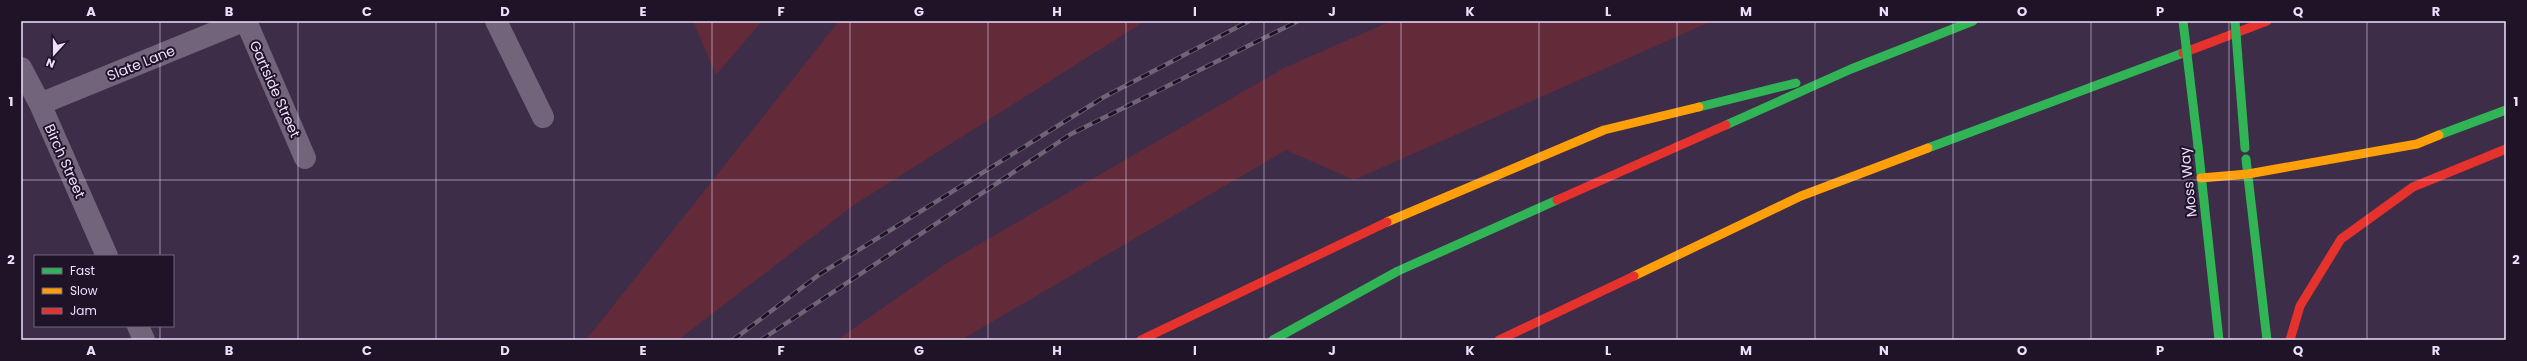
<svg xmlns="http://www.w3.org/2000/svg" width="2527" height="361" viewBox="0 0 2527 361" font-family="Poppins,sans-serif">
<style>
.green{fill:#632a39}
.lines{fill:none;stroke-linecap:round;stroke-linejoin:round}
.street{stroke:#72657b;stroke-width:22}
.fast{stroke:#30b455;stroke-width:9}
.slow{stroke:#ff9f0a;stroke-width:9}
.jam{stroke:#e5322d;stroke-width:9}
.rail-casing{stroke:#706479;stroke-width:4.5}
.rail{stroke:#1f1328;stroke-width:3;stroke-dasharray:9;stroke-linecap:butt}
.fast-bridge{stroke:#30b455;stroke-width:9}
.grid{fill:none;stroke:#efdffe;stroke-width:1;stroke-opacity:0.55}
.labels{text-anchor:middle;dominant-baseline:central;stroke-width:4;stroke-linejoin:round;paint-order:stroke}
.street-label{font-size:14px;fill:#efdffe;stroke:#1f1328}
.neatline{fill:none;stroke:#efdffe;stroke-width:1.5}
.grid-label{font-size:13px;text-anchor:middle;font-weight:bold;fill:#efdffe}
</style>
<rect width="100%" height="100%" fill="#3d2d48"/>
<path class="green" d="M693 21H762L716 75Z
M839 21H1145L854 205 678 340H586Z
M1391 21H1712L1354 180 1286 150 961 340H837L950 261 1284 68Z"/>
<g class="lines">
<path class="street" d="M246 21 305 158
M496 21 543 117
M21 68 40 104 107 256
M40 104 243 21
M138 326 144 340"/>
<path class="fast" d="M1699 107 1796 83
M1726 125 1851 69 1973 21
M2439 135 2506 110
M2198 146 2219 340
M1928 148 2183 53
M2246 159 2267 340
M1273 340 1398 271 1557 200"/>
<path class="slow" d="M2201 178 2248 174 2417 144 2439 135
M1387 222 1604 130 1699 107
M1634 276 1801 196 1928 148"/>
<path class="jam" d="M2183 53 2267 21
M1557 200 1726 125
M1141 340 1387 222
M1499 340 1634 276
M2290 340 2300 306 2341 239 2413 187 2506 149"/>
<g class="rail-casing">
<path id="rail" d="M733 340 820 274 1104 97 1249 21
M761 340 1071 134 1298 21"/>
</g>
<use href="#rail" class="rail"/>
<path class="fast-bridge" d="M2183 21 2198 146
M2235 21 2245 148"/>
</g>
<path class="grid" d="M160 21V256M298 21V340M436 21V340M574 21V340M712 21V340M850 21V340M988 21V340M1126 21V340M1264 21V340M1401 21V340M1539 21V340M1677 21V340M1815 21V340M1953 21V340M2091 21V340M2229 21V340M2367 21V340M21 180H2506M160 326V340"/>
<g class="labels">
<g class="street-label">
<text transform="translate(141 63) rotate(-22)">Slate Lane</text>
<text transform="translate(275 89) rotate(66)">Gartside Street</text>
<text transform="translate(65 161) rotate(66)">Birch Street</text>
<text transform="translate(2188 182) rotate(-96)">Moss Way</text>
</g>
</g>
<rect width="2527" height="361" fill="none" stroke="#1f1328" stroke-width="44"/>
<rect x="34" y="255" width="140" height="72" fill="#1f1328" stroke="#72657e"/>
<rect x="42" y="268" width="20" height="6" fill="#30b455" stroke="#72657e"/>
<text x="70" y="275" font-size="12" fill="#efdffe">Fast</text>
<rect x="42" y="288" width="20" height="6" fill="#ff9f0a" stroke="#72657e"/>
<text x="70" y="295" font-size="12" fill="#efdffe">Slow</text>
<rect x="42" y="308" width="20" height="6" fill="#e5322d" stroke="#72657e"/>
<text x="70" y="315" font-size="12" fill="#efdffe">Jam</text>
<g transform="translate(54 54) rotate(201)" stroke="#1f1328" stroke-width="3" paint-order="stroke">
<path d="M0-3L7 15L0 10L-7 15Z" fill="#efdffe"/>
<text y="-6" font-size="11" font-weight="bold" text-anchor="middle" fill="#efdffe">N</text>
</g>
<rect x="22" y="22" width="2483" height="317" class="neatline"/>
<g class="grid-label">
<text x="91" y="16">A</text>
<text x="229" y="16">B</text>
<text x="367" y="16">C</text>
<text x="505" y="16">D</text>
<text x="643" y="16">E</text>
<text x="781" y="16">F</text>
<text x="919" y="16">G</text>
<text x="1057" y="16">H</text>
<text x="1195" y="16">I</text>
<text x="1332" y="16">J</text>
<text x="1470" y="16">K</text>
<text x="1608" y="16">L</text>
<text x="1746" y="16">M</text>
<text x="1884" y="16">N</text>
<text x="2022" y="16">O</text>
<text x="2160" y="16">P</text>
<text x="2298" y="16">Q</text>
<text x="2436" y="16">R</text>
<text x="11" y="106">1</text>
<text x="2516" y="106">1</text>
<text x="11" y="264">2</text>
<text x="2516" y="264">2</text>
<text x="91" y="355">A</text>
<text x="229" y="355">B</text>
<text x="367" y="355">C</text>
<text x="505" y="355">D</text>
<text x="643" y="355">E</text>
<text x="781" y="355">F</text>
<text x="919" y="355">G</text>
<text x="1057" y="355">H</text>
<text x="1195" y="355">I</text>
<text x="1332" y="355">J</text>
<text x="1470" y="355">K</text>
<text x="1608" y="355">L</text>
<text x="1746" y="355">M</text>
<text x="1884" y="355">N</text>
<text x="2022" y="355">O</text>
<text x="2160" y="355">P</text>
<text x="2298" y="355">Q</text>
<text x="2436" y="355">R</text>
</g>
</svg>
